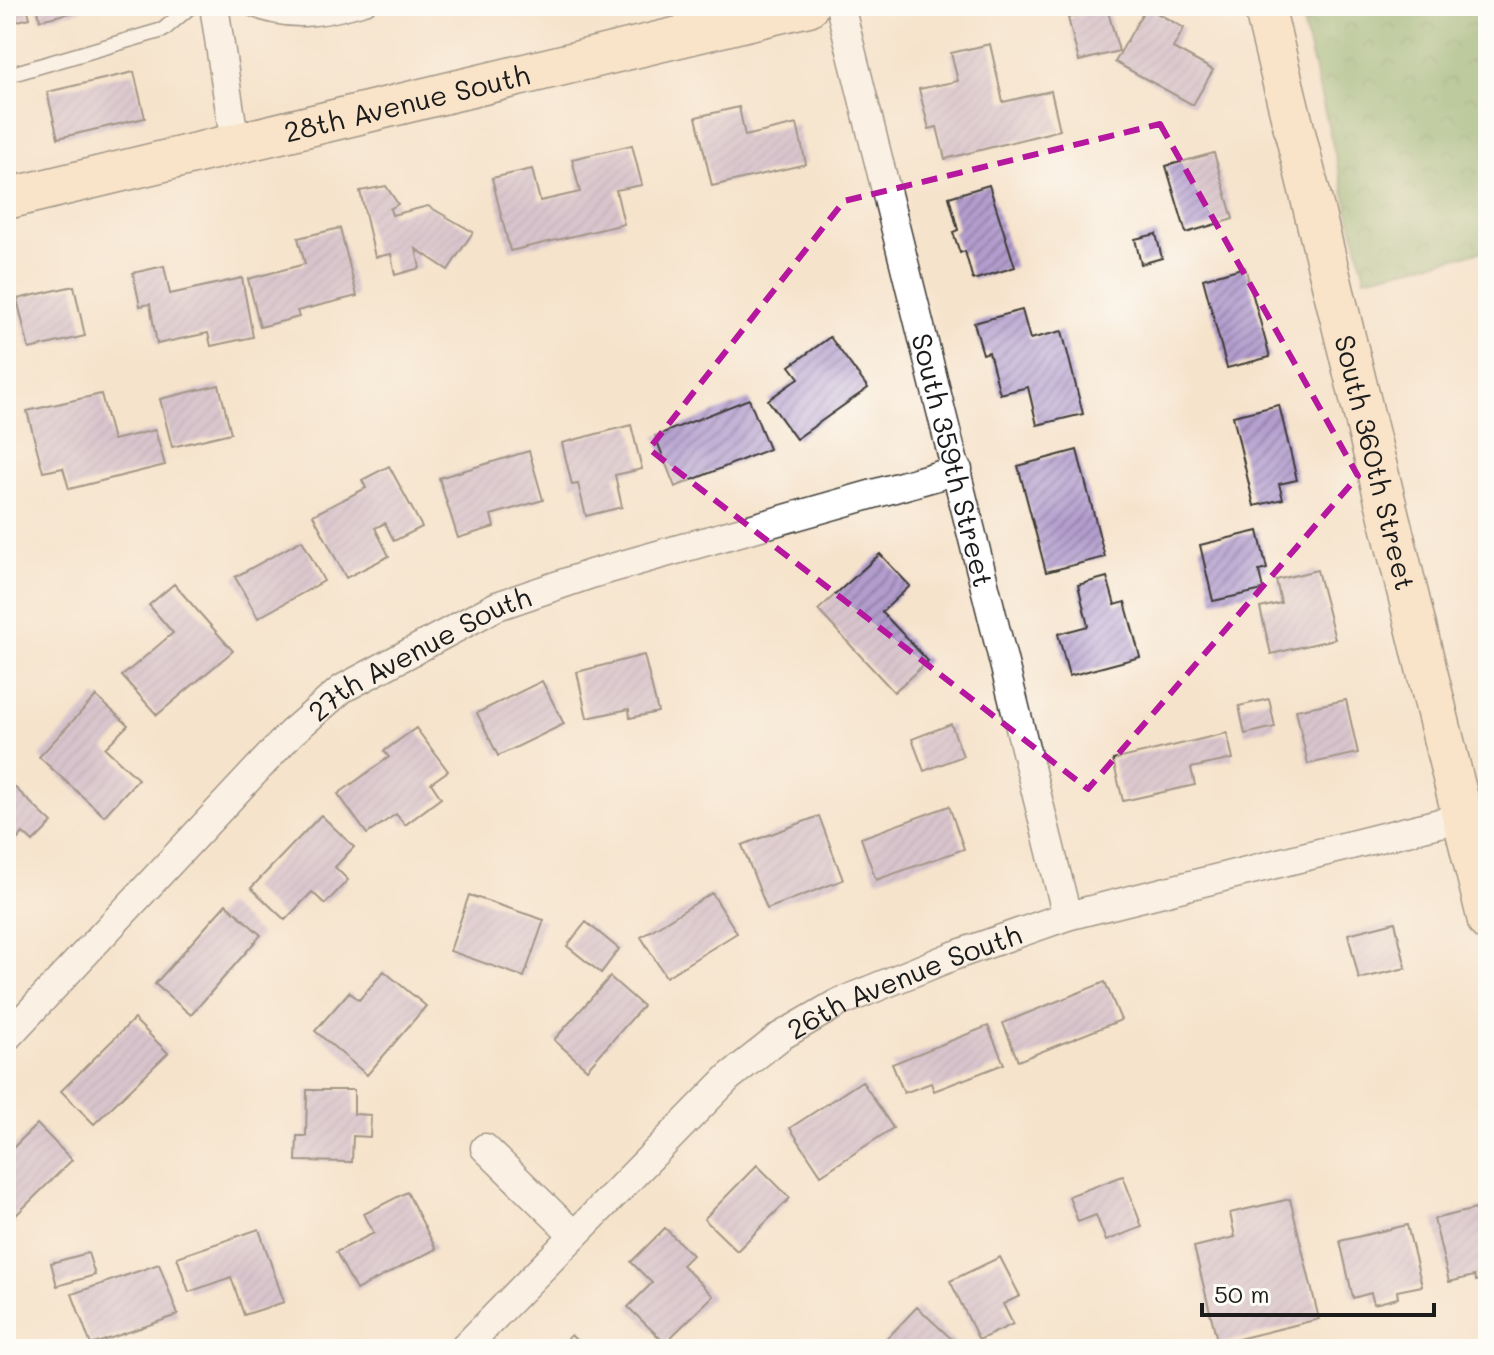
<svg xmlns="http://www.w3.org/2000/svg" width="1494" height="1355" viewBox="0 0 1494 1355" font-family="Mali,sans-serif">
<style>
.forest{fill:url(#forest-crowns);stroke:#4a6340;stroke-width:2}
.building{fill:url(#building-hatch)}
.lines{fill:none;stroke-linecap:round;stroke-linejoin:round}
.lane-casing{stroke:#3d3a36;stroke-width:17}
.street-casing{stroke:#3d3a36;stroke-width:31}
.secondary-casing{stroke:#3d3a36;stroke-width:43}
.lane{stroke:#fff;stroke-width:14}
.street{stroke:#fff;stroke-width:28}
.secondary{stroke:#fde5c5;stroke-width:40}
.marked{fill:none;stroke:#b5179e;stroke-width:6;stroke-dasharray:16 10;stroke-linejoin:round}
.labels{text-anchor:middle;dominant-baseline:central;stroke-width:6;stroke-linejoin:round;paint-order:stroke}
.street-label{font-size:28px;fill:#1c1c1c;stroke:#fdfcf7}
</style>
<defs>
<pattern id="forest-crowns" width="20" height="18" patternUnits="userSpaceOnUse" patternTransform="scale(2)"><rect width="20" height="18" fill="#78aa65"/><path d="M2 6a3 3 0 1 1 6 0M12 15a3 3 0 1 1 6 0" fill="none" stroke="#628a52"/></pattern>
<pattern id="building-hatch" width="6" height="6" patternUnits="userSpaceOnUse" patternTransform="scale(2)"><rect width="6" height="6" fill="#b39dce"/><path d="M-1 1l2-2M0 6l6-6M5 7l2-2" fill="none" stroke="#917fa6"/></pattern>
</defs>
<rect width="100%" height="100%" fill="#fdfcf7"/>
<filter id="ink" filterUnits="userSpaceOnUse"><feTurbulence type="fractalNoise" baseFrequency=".0125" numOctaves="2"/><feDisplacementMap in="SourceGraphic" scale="16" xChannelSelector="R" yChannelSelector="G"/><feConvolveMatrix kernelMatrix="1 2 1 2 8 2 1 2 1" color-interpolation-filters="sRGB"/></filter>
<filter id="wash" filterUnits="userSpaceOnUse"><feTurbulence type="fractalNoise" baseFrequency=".006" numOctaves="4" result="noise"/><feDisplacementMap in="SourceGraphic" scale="32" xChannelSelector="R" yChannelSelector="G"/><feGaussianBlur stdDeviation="1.8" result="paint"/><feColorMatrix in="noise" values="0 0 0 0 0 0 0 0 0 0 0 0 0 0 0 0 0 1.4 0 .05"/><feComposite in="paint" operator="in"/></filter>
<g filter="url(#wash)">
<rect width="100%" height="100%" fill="#f6e3cc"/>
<path class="forest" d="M1299 6H1488V250L1365 278Z"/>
<g id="blocks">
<path class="building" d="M6 6H27L30 18 6 24Z
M37 6H81L82 10 40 20Z
M1146 7 1184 28 1173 48 1213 70 1193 105 1115 62Z
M1107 8 1119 51 1079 61 1068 18Z
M990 44 1003 102 1051 91 1060 130 945 159 937 127 929 129 919 89 958 81 951 53Z
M134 72 145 118 58 138 47 92Z
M739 107 745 136 797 124 806 164 712 186 696 117Z
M632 145 642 185 616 190 624 224 510 251 492 178 532 169 540 201 580 192 572 159Z
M1214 153 1233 219 1186 233 1166 166Z
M989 185 1015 267 973 280 965 251 960 253 953 232 958 230 949 197Z
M386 186 398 204 390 209 392 215 428 206 473 232 448 270 416 249 420 268 395 275 391 254 375 257 360 191Z
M340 228 357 296 297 311 299 317 260 327 248 279 305 264 298 238Z
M1156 234 1162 258 1141 264 1135 239Z
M164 266 170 294 242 278 253 337 211 346 208 333 157 344 150 304 140 306 133 273Z
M1245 267 1270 357 1227 368 1203 279Z
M74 286 85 336 29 349 17 299Z
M1022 310 1030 339 1062 331 1083 414 1037 425 1028 387 1000 394 989 352 983 354 974 323Z
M830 337 868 388 796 439 768 400 799 378 790 366Z
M219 385 231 433 172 447 160 399Z
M101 394 113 440 155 430 165 465 69 489 63 468 43 472 27 411Z
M749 399 769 449 675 487 655 436Z
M1279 405 1297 480 1279 484 1283 499 1254 506 1233 416Z
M631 425 642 469 615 475 622 507 586 516 578 484 572 485 562 443Z
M1077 450 1105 557 1046 572 1018 466Z
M529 451 543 500 491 515 494 527 458 538 439 478Z
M389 466 422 527 394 541 385 523 375 528 389 556 346 578 313 515 366 488 362 480Z
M1258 531 1267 569 1259 571 1263 590 1213 601 1200 545Z
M302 540 324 581 258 618 235 577Z
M880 554 910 586 882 612 928 661 894 692 818 610Z
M1317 570 1335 639 1271 654 1260 608 1281 603 1276 580Z
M1107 577 1115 605 1125 602 1140 657 1069 676 1058 634 1088 626 1078 585Z
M174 584 233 651 157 715 122 676 173 633 149 605Z
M644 655 658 712 630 718 629 709 587 718 577 672Z
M542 681 564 724 498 756 477 713Z
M96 696 128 725 105 748 138 779 104 816 39 757Z
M1269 699 1275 727 1245 734 1239 706Z
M1346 700 1358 753 1308 764 1296 710Z
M951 724 963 756 924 771 912 739Z
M416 728 448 771 431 783 441 798 405 825 396 814 367 834 338 794 389 757 384 751Z
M1227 733 1233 759 1191 768 1195 785 1123 801 1113 760Z
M6 779 52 823 33 842 23 833 6 852Z
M949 806 964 849 876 880 861 838Z
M321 815 354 847 335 867 348 880 325 904 312 892 285 920 251 888Z
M819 816 843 880 767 909 742 845Z
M712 893 737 933 666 977 641 937Z
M469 895 544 920 524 977 450 951Z
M226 904 261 935 191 1015 155 984Z
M586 922 619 949 601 973 567 946Z
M1395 922 1406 968 1359 979 1348 934Z
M384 971 426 1006 367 1075 315 1031 349 992 359 1000Z
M610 977 643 1006 587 1069 554 1040Z
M1105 982 1121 1020 1018 1061 1003 1023Z
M134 1019 168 1053 94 1124 61 1091Z
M988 1026 1004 1064 934 1091 931 1083 904 1093 892 1064Z
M862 1081 893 1128 821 1175 790 1128Z
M307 1090H354V1114L371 1115 370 1137 353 1136 352 1162 296 1161 297 1136H306Z
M37 1124 72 1160 10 1221 6 1217V1155Z
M757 1165 790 1198 737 1251 704 1219Z
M1123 1176 1142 1227 1106 1241 1096 1215 1078 1222 1069 1196Z
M407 1192 436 1249 356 1290 336 1252 374 1233 364 1214Z
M1290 1199 1319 1319 1218 1344 1194 1247 1235 1237 1230 1213Z
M1488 1206V1278L1476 1281 1474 1276 1449 1282 1434 1219Z
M1407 1225 1422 1286 1397 1291 1398 1298 1374 1304 1371 1293 1353 1298 1340 1241Z
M665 1228 692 1255 682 1265 713 1296 665 1343 628 1307 652 1283 631 1262Z
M259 1229 284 1302 244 1315 231 1277 189 1292 177 1257Z
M88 1253 95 1275 57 1286 51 1263Z
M1000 1257 1020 1296 1003 1304 1013 1324 979 1340 950 1281Z
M159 1264 178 1315 91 1345 72 1294Z
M917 1307 957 1344 952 1349H881L879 1347Z
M571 1335 585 1349H556Z"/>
</g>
</g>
<g filter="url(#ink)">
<use href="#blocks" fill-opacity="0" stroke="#3d3a36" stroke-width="2"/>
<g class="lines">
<g class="lane-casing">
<path id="lane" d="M245 6C287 27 326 19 368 6
M12 74 163 30 191 6"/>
</g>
<g class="street-casing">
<g id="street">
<path d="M214 6 235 144"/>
<path id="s1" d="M840 6 1067 916"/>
<path id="s2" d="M6 1038 291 733 342 689 497 606 591 574 958 470"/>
<path d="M485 1148 574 1235"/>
<path id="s3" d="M463 1349 729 1077 781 1036 838 1003 953 956 1067 916 1463 817"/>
</g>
</g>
<g class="secondary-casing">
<g id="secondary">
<path id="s4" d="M1264 6 1488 921"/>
<path id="s5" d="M6 199 808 6"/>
</g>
</g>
<use href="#lane" class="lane"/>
<use href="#street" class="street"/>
<use href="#secondary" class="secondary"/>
</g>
</g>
<path d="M0 0H1494V1355H0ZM1160 124 1358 476 1088 789 649 449 844 201Z" fill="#f6e3cc" fill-opacity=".55" fill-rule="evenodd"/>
<path class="marked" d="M1160 124 1358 476 1088 789 649 449 844 201Z"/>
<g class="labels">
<g class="street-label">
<text stroke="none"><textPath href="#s5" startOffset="412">28th Avenue South</textPath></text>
<text stroke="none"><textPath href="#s1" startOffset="468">South 359th Street</textPath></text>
<text stroke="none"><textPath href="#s4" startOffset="470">South 360th Street</textPath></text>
<text stroke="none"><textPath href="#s2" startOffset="570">27th Avenue South</textPath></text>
<text stroke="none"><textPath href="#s3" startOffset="582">26th Avenue South</textPath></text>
</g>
</g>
<rect width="1494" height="1355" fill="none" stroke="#fdfcf7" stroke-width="32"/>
<path d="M1202 1303v12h232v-12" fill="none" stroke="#1c1c1c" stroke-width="4"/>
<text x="1214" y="1303" font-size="24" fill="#1c1c1c" stroke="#fdfcf7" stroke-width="6" paint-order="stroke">50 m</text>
</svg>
